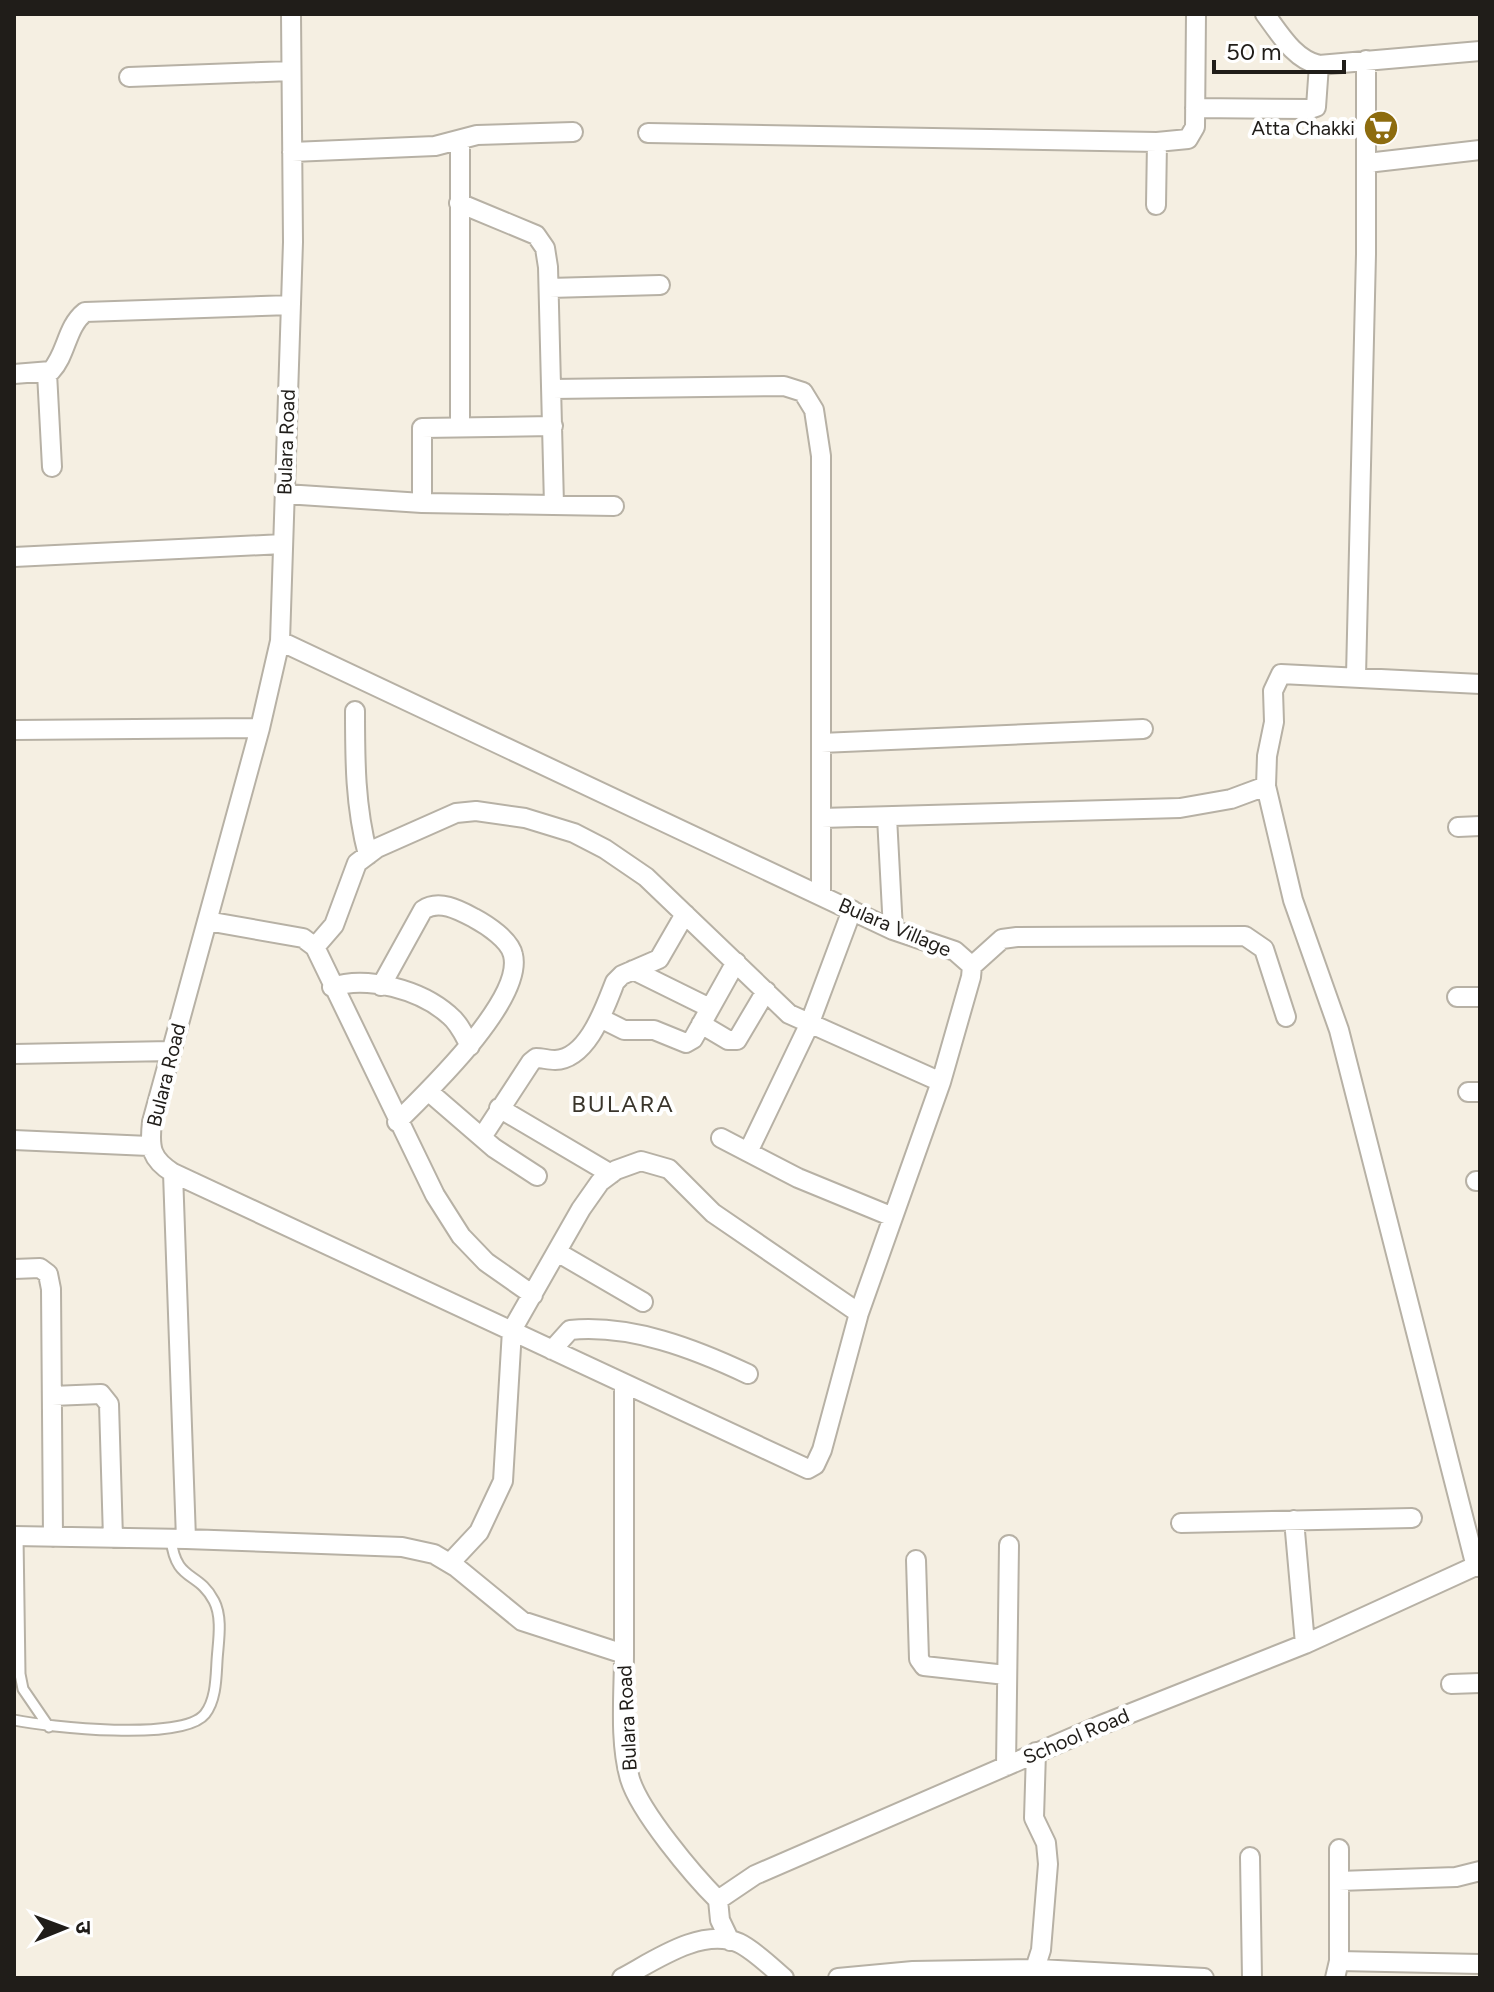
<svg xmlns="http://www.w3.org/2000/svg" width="1494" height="1992" viewBox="0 0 1494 1992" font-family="Figtree,'Noto Sans Devanagari',sans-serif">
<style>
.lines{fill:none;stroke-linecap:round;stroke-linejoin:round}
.lane-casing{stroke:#b7b1a5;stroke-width:13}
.street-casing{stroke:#b7b1a5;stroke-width:22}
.lane{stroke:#fff;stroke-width:9}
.street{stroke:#fff;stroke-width:18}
.labels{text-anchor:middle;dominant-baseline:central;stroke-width:8;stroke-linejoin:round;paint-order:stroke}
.poi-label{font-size:20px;fill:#201d19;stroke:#fff;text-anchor:end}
.street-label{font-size:20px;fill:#201d19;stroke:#fff}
.quarter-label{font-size:24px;letter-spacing:2px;fill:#3a352b;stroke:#fff}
</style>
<rect width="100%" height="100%" fill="#f5efe2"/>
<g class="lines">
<g class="lane-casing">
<path id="lane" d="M18 1536 20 1674 23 1689 49 1727
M14 1720C48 1727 183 1742 205 1714 216 1700 216 1678 217 1661 218 1643 223 1618 214 1601 198 1570 176 1583 171 1539"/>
</g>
<g class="street-casing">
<path id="street" d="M291 14 293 242 280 641 260 728 152 1122C149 1148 151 1159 173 1173L186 1539 402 1547 434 1554 456 1567 522 1621 624 1654C624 1694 619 1741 630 1779 640 1812 693 1875 718 1900
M1265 14C1280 34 1294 59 1319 65L1480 51
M129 77 291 71
M1195 108 1310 109 1316 107 1319 65
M648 133 1157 142
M460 140V426
M292 152 435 146 477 135 573 132
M1367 163 1480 150
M459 203 536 235 545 248 548 267 554 505
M1156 205 1157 142 1188 139 1195 127 1196 14
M549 288 660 285
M47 373 52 467
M14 374 51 371C67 354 66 327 85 312L291 305
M552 389 784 386 803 392 814 410 821 456V895
M285 494 422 503 614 506
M422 503V428L553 426
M14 557 283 544
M1356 676 1366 254V60
M355 711C355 760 355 806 368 855
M14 730 260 728
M821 743 1143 729
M887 817 893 930
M821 818 1180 808 1231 799 1266 786
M1458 827 1480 826
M207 921 303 938 315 947 435 1195 461 1236 486 1262 533 1295
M315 947 334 925 357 863 377 848 456 813 476 811 525 818 574 833 605 849 646 877 789 1014 941 1082
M972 966 1002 939 1017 937 1245 936 1264 949 1286 1017
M633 970 710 1008
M381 986 423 910C439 899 459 910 474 918 487 925 510 940 513 955 524 1000 427 1092 397 1122
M332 987C367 975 421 990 449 1015 459 1023 464 1035 470 1046
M1457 997H1480
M600 1018 624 1030H654L686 1043 693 1039 736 962
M701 1024 728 1040H737L766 991
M14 1054 171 1051
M428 1091 494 1148 537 1176
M1468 1092H1480
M499 1108 611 1174
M482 1137 531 1062 536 1058C542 1058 549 1060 555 1060 588 1059 605 1007 615 982L622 975 659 959 685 914
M721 1138 798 1178 893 1217
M14 1140 149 1146
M748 1152 809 1025 852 910
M173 1173 808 1469 815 1465 822 1450 859 1313 941 1082 971 977 972 966 955 951 893 930 280 641
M1476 1181H1480
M557 1252 643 1302
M14 1269 40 1268 48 1274 51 1289 53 1537
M552 1350 570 1330C631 1324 695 1349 748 1374
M624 1386V1654
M52 1396 101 1394 109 1404 113 1538
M1294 1520 1305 1644
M1181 1523 1412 1518
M14 1536 186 1539
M916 1560 919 1659 924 1666 1006 1675
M450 1563 479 1532 503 1481 512 1330 581 1209 600 1182 616 1170 641 1161 669 1169 713 1213 859 1313
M1476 1567 1339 1030 1293 900 1266 786 1267 756 1274 722 1273 691 1281 674 1480 684
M1451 1684 1480 1683
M1006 1766 1009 1545
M1250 1857 1252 1978
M1339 1881 1456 1877 1480 1871
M730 1941 720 1920 718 1900 755 1875 1101 1725 1305 1644 1480 1564
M1339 1961 1480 1964
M622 1978C654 1961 701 1927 739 1943 754 1950 771 1967 784 1978
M838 1978 913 1971 1039 1969 1204 1978
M1032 1978 1041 1950 1048 1864 1046 1843 1034 1818 1036 1752
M1335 1978 1339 1961V1849"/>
</g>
<use href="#lane" class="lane"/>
<use href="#street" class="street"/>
</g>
<defs>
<g id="supermarket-disc" transform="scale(1.8)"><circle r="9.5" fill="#8d6c0f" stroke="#fff"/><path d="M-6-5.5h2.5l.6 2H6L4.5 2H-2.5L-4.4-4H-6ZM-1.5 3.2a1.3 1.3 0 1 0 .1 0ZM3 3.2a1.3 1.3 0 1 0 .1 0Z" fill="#fff"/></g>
</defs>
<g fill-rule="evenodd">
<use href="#supermarket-disc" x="1381" y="128"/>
</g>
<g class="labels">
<g class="poi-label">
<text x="1355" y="128">Atta Chakki</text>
</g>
<g class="street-label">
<text transform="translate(286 442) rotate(-88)">Bulara Road</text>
<text transform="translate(895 927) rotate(23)">Bulara Village</text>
<text transform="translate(166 1075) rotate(-76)">Bulara Road</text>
<text transform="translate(627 1718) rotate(-93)">Bulara Road</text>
<text transform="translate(1076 1736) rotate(-23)">School Road</text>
</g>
<g class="quarter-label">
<text x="623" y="1103">BULARA</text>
</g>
</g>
<rect width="1494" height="1992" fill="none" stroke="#201d19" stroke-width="32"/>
<g transform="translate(64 1928) rotate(89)" stroke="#ffffff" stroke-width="6" paint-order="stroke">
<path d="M0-6L14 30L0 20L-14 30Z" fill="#201d19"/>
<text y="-12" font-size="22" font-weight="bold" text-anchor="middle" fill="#201d19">उ</text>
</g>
<path d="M1214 60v12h130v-12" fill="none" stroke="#201d19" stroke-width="4"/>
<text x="1226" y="60" font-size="24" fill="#201d19" stroke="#ffffff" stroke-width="6" paint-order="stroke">50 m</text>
</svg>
